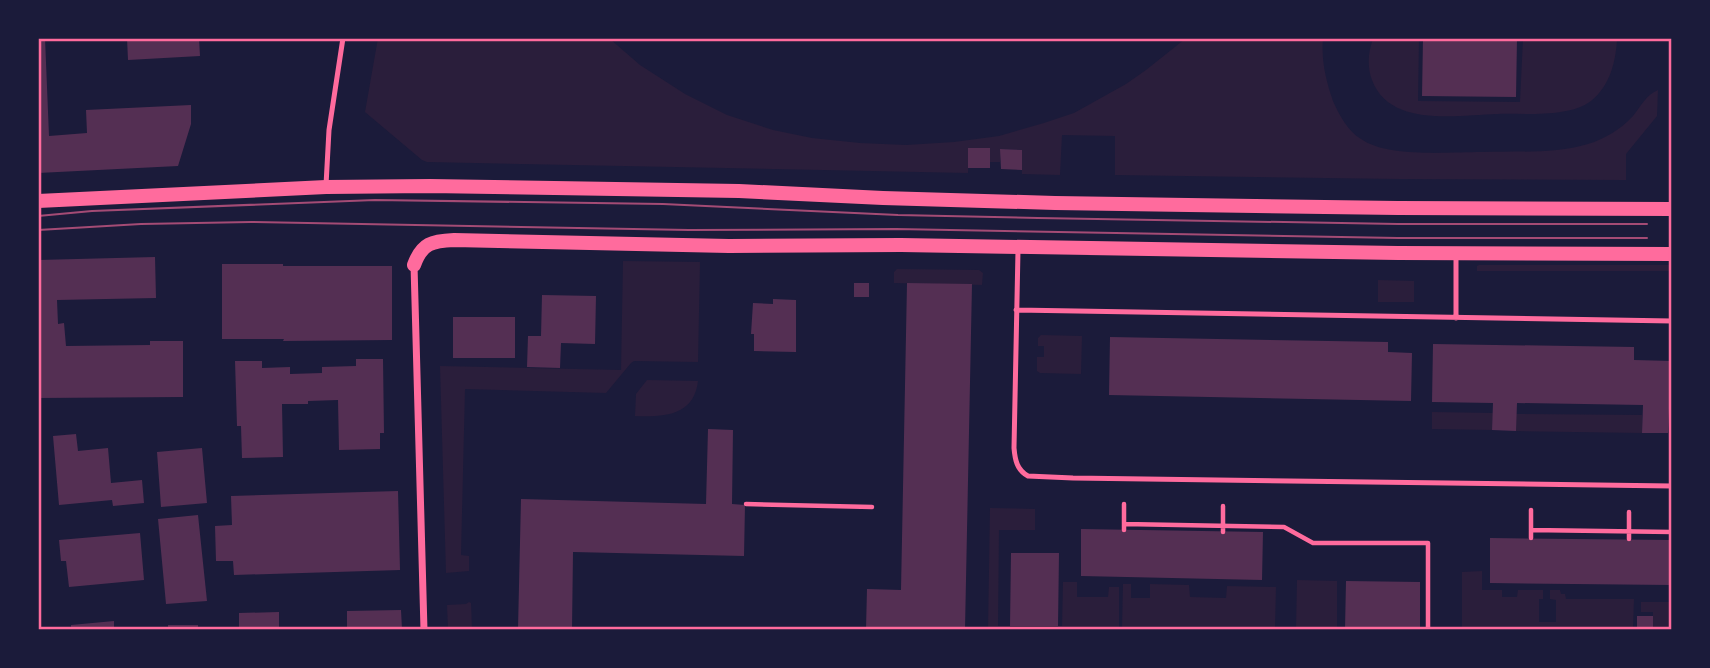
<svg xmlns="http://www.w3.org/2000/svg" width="1710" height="668" viewBox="0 0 1710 668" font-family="'Times New Roman',serif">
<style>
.green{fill:#2a1e3b}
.building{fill:#542f53}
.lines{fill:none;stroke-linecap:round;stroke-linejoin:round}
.path{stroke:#ff6b9d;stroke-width:4.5}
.service{stroke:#ff6b9d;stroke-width:5}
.minor{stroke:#ff6b9d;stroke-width:7}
.secondary{stroke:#ff6b9d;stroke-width:14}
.tram{stroke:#a44b75;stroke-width:2}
.neatline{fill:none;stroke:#ff6b9d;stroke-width:2.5}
</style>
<rect width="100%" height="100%" fill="#1b1b3a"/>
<path class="green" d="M378 38 610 39 640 65 685 94 727 115 773 130 812 138 860 143 906 145 954 142 999 136 1044 123 1074 113 1126 84 1146 70 1185 39H1323C1321 60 1326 81 1333 101 1339 115 1348 131 1361 139 1388 158 1449 152 1482 152 1516 151 1555 154 1588 144 1605 139 1621 129 1633 116 1641 106 1646 95 1658 90L1657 116 1626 154V180L1399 179 1115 175V136L1062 135 1060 175 1022 174V150L1001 149 1000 162H990V148H969L968 173 427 162 422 160 365 112Z
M1373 39H1419L1418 101 1520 102 1523 39H1617C1616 61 1610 86 1591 101 1568 118 1525 113 1497 114 1458 115 1390 128 1372 80 1367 67 1368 52 1373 39Z
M623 261 700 262 698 362 634 361 631 363 606 393 465 389 461 555 469 556V571L446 573 440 366 621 370Z
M1479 265H1671L1672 271H1477V266Z
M897 269 979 270 983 273 982 285 894 283V272Z
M1378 280 1414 281V302H1378Z
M1041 335 1082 336 1081 374 1040 373 1037 371V357H1044V346H1038V338Z
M647 380 698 381C694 416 664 417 635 416L636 394Z
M1432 412 1493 413 1492 430 1432 429Z
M1516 414 1642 415V433L1516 431Z
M990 508 1035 509V530H999L998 626H1062L1063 582H1077V597H1108L1109 587H1119V627H1122L1123 584H1131V598H1150V584L1189 585 1190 597 1226 598 1227 586 1276 587 1275 629 988 630Z
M1482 571V590H1502V597H1517L1518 590H1543V599H1539V622H1556V600L1550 599V590H1560L1561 594H1565L1566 599H1634L1633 629H1462V572Z
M1297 580 1337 581V629H1296Z
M469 602 471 603 472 629H448L447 605 466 604Z
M1641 602H1671V629H1653V612H1641Z"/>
<path class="building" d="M38 38H45L49 136 87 133 86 110 191 105V124L178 166 38 173Z
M127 38H199L200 56 128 60Z
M1423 38H1517L1516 97 1422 96Z
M968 148H990V168H968Z
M1000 149 1022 150V170L1001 169Z
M155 257 156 298 57 300 58 324 64 323 66 346 150 345V341H183V397L38 398V260Z
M222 264H283V266H392V340L283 341 284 339H222Z
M854 283H869V297H854Z
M907 283 972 284 965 629H866L867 589 901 590Z
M542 295 596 296 595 344 561 343 560 368 527 367 528 336H541Z
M773 299 796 300V352L754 351V334H751L753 303 773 304Z
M453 317H515V358H453Z
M1110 337 1388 342V352L1412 353 1411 401 1109 395Z
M1433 344 1634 347V360L1672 361V409H1669L1668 433H1642L1643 405 1517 403 1516 431 1492 430 1493 403 1432 402Z
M356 359H383L384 433H380V449L339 450 338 400 308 401V404H282L283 457 242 458 241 426H237L235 361H262V368L290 367V374L322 373V367L356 366Z
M708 429 733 430 732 504 745 505 744 556 573 552 572 629H518L521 499 706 504Z
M76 434 78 451 108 448 111 483 142 480 144 503 113 506 112 500 59 505 53 436Z
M202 448 207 503 161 507 157 452Z
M398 491 400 570 234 575 233 561H216L215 526 232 525 231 496Z
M198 515 207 601 166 604 158 519Z
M1081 529 1263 532 1262 580 1081 576Z
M140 533 144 580 69 587 66 561H61L59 540Z
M1490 538 1671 540V585L1490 583Z
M1011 553H1059L1058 626H1010Z
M1346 581 1420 582V629H1345Z
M401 610 402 629H347V611Z
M279 612V629H239V613Z
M1637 616H1653V629L1637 628Z
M114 621V629H71V625Z
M168 625H198V629H168Z"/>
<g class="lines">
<path class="path" d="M746 504 872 507
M1531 510V538
M1124 524 1284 527 1313 543H1428V630
M1124 530V504
M1531 530 1672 532
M1223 532V506
M1629 539V512"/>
<path class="service" d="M326 185 329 130 343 38
M1018 250 1014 448C1015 460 1017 470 1028 476L1073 478 1672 486
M1016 310 1672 321
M1456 318V254"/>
<path class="minor" d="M414 265 424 630"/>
<path class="secondary" d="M38 201 326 187 430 186 739 191 883 198 1055 203 1398 208 1672 209
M414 265C422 243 432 241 454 240L729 246 901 245 1398 253 1672 254"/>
<path class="tram" d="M38 216 92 211 375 200 663 204 898 215 1038 218 1398 224H1647
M38 230 141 224 251 222 689 230 896 229 1398 238H1647"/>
</g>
<rect width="1710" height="668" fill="none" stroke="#1b1b3a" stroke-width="80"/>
<rect x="40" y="40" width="1630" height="588" class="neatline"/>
</svg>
